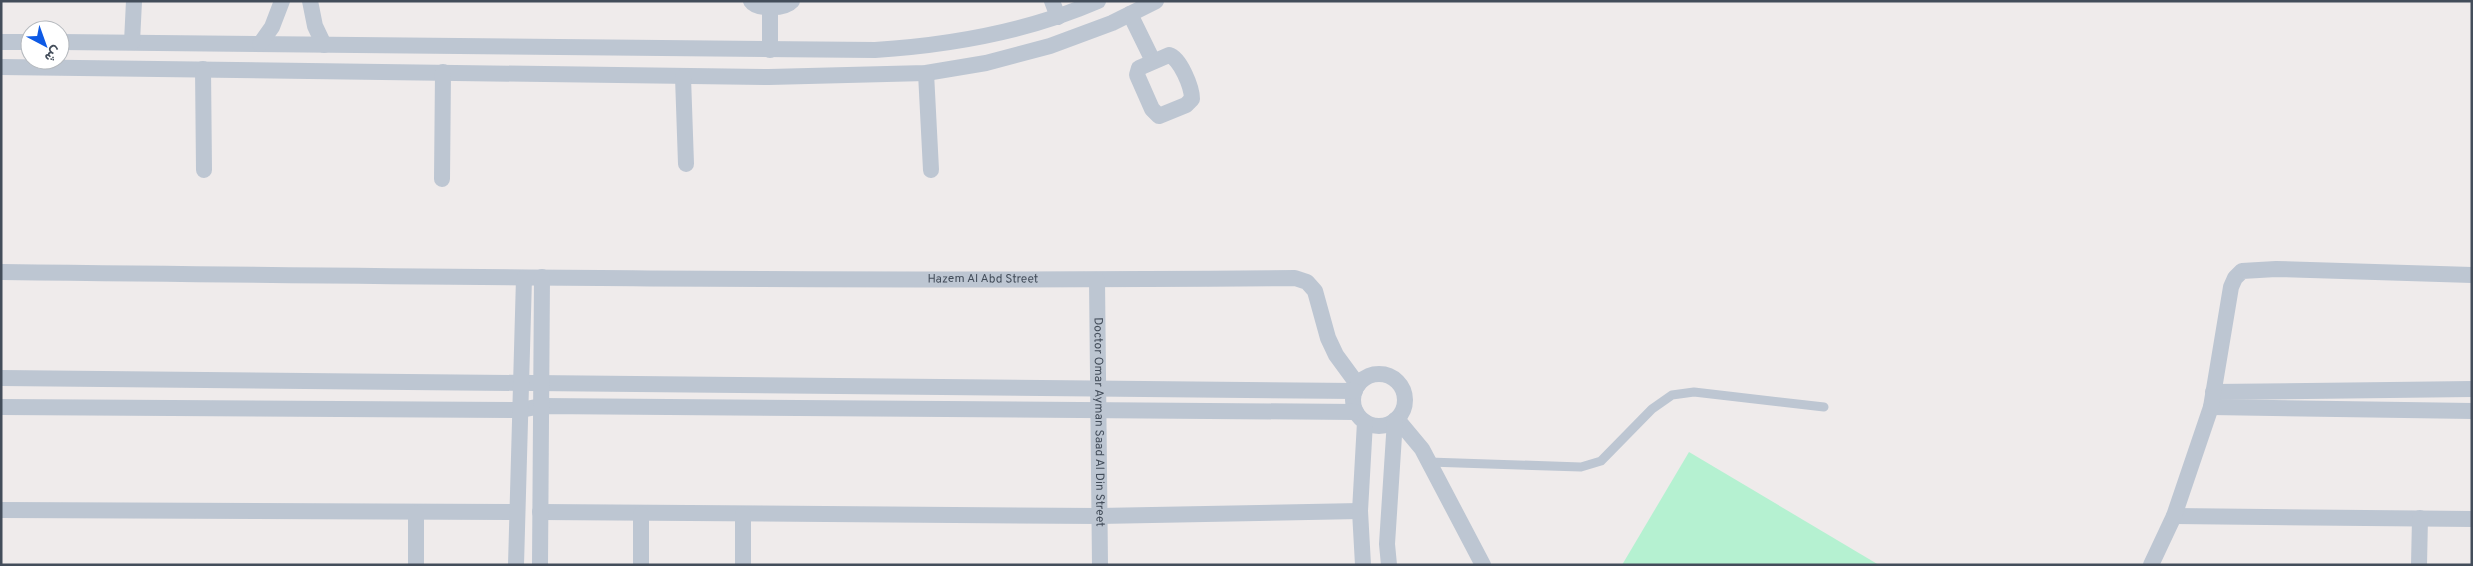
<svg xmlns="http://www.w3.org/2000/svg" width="2473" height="566" viewBox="0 0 2473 566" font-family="Overpass,Vazirmatn,sans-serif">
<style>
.pitch{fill:#b5f1d1}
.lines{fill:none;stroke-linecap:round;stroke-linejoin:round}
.lane{stroke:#bdc6d2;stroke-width:9}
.street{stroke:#bdc6d2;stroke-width:16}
.labels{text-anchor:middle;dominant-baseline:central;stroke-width:4.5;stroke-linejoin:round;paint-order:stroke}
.street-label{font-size:12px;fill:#434d5a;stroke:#fff}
</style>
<rect width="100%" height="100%" fill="#efebeb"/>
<path class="pitch" d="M1689 452 1879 565H1622Z"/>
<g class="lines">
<path class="lane" d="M1429 462 1581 467 1601 461 1652 409 1672 395 1694 392 1824 407"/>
<g class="street">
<path d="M310 1 315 26 324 45"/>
<path d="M751 1C757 10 785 9 792 1"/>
<path d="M1052 1 1058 17"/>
<path d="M1130 14 1153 61"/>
<path d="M1 42H30"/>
<path d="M60 42 875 50C952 45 1027 32 1098 1"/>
<path d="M132 42 134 1"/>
<path d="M260 44 272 27 282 1"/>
<path d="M770 50V6"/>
<path d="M1169 55C1180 58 1192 87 1192 99L1186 105 1159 116 1152 109 1137 75 1139 68Z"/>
<path d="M1 67 769 77 926 73 986 63 1050 46 1112 23 1156 1"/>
<path d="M203 69 204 170"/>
<path d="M926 73 931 170"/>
<path d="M683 77 686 164"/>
<path d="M442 179 443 72"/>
<path id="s1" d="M1 272C433 277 864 282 1295 278L1307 282 1315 291 1328 338 1336 355 1358 385"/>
<path id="s2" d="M1097 280 1100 565"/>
<circle cx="1379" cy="400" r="26"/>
<path d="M1 378 1355 391"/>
<path d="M2213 392 2472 389"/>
<path d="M1 407 521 410 541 406 1356 412"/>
<path d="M2211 407 2472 411"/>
<path d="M1397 419 1422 449 1483 565"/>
<path d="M1 510 516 512"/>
<path d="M540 512 1099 516 1360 511"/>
<path d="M2174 516 2472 519"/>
<path d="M416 565V513"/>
<path d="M516 565 524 278"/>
<path d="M540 565 542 277"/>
<path d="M641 565V514"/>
<path d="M743 565V514"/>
<path d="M1363 565 1360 511 1365 422"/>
<path d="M1389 565 1387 544 1395 420"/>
<path d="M2151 565 2174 516 2211 407 2231 287 2235 278 2242 271 2276 269 2472 275"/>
<path d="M2419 565 2420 518"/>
</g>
</g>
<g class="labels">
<g class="street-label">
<text stroke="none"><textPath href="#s1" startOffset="982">Hazem Al Abd Street</textPath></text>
<text stroke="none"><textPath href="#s2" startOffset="142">Doctor Omar Ayman Saad Al Din Street</textPath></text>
</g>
</g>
<rect width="2473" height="566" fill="none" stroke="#434d5a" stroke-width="5"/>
<g transform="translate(45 45) rotate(139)"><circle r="24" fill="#ffffff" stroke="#b4b8bd"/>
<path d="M0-4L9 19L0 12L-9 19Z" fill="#0e5ae5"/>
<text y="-8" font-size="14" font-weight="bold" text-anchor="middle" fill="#434d5a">ش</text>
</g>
</svg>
